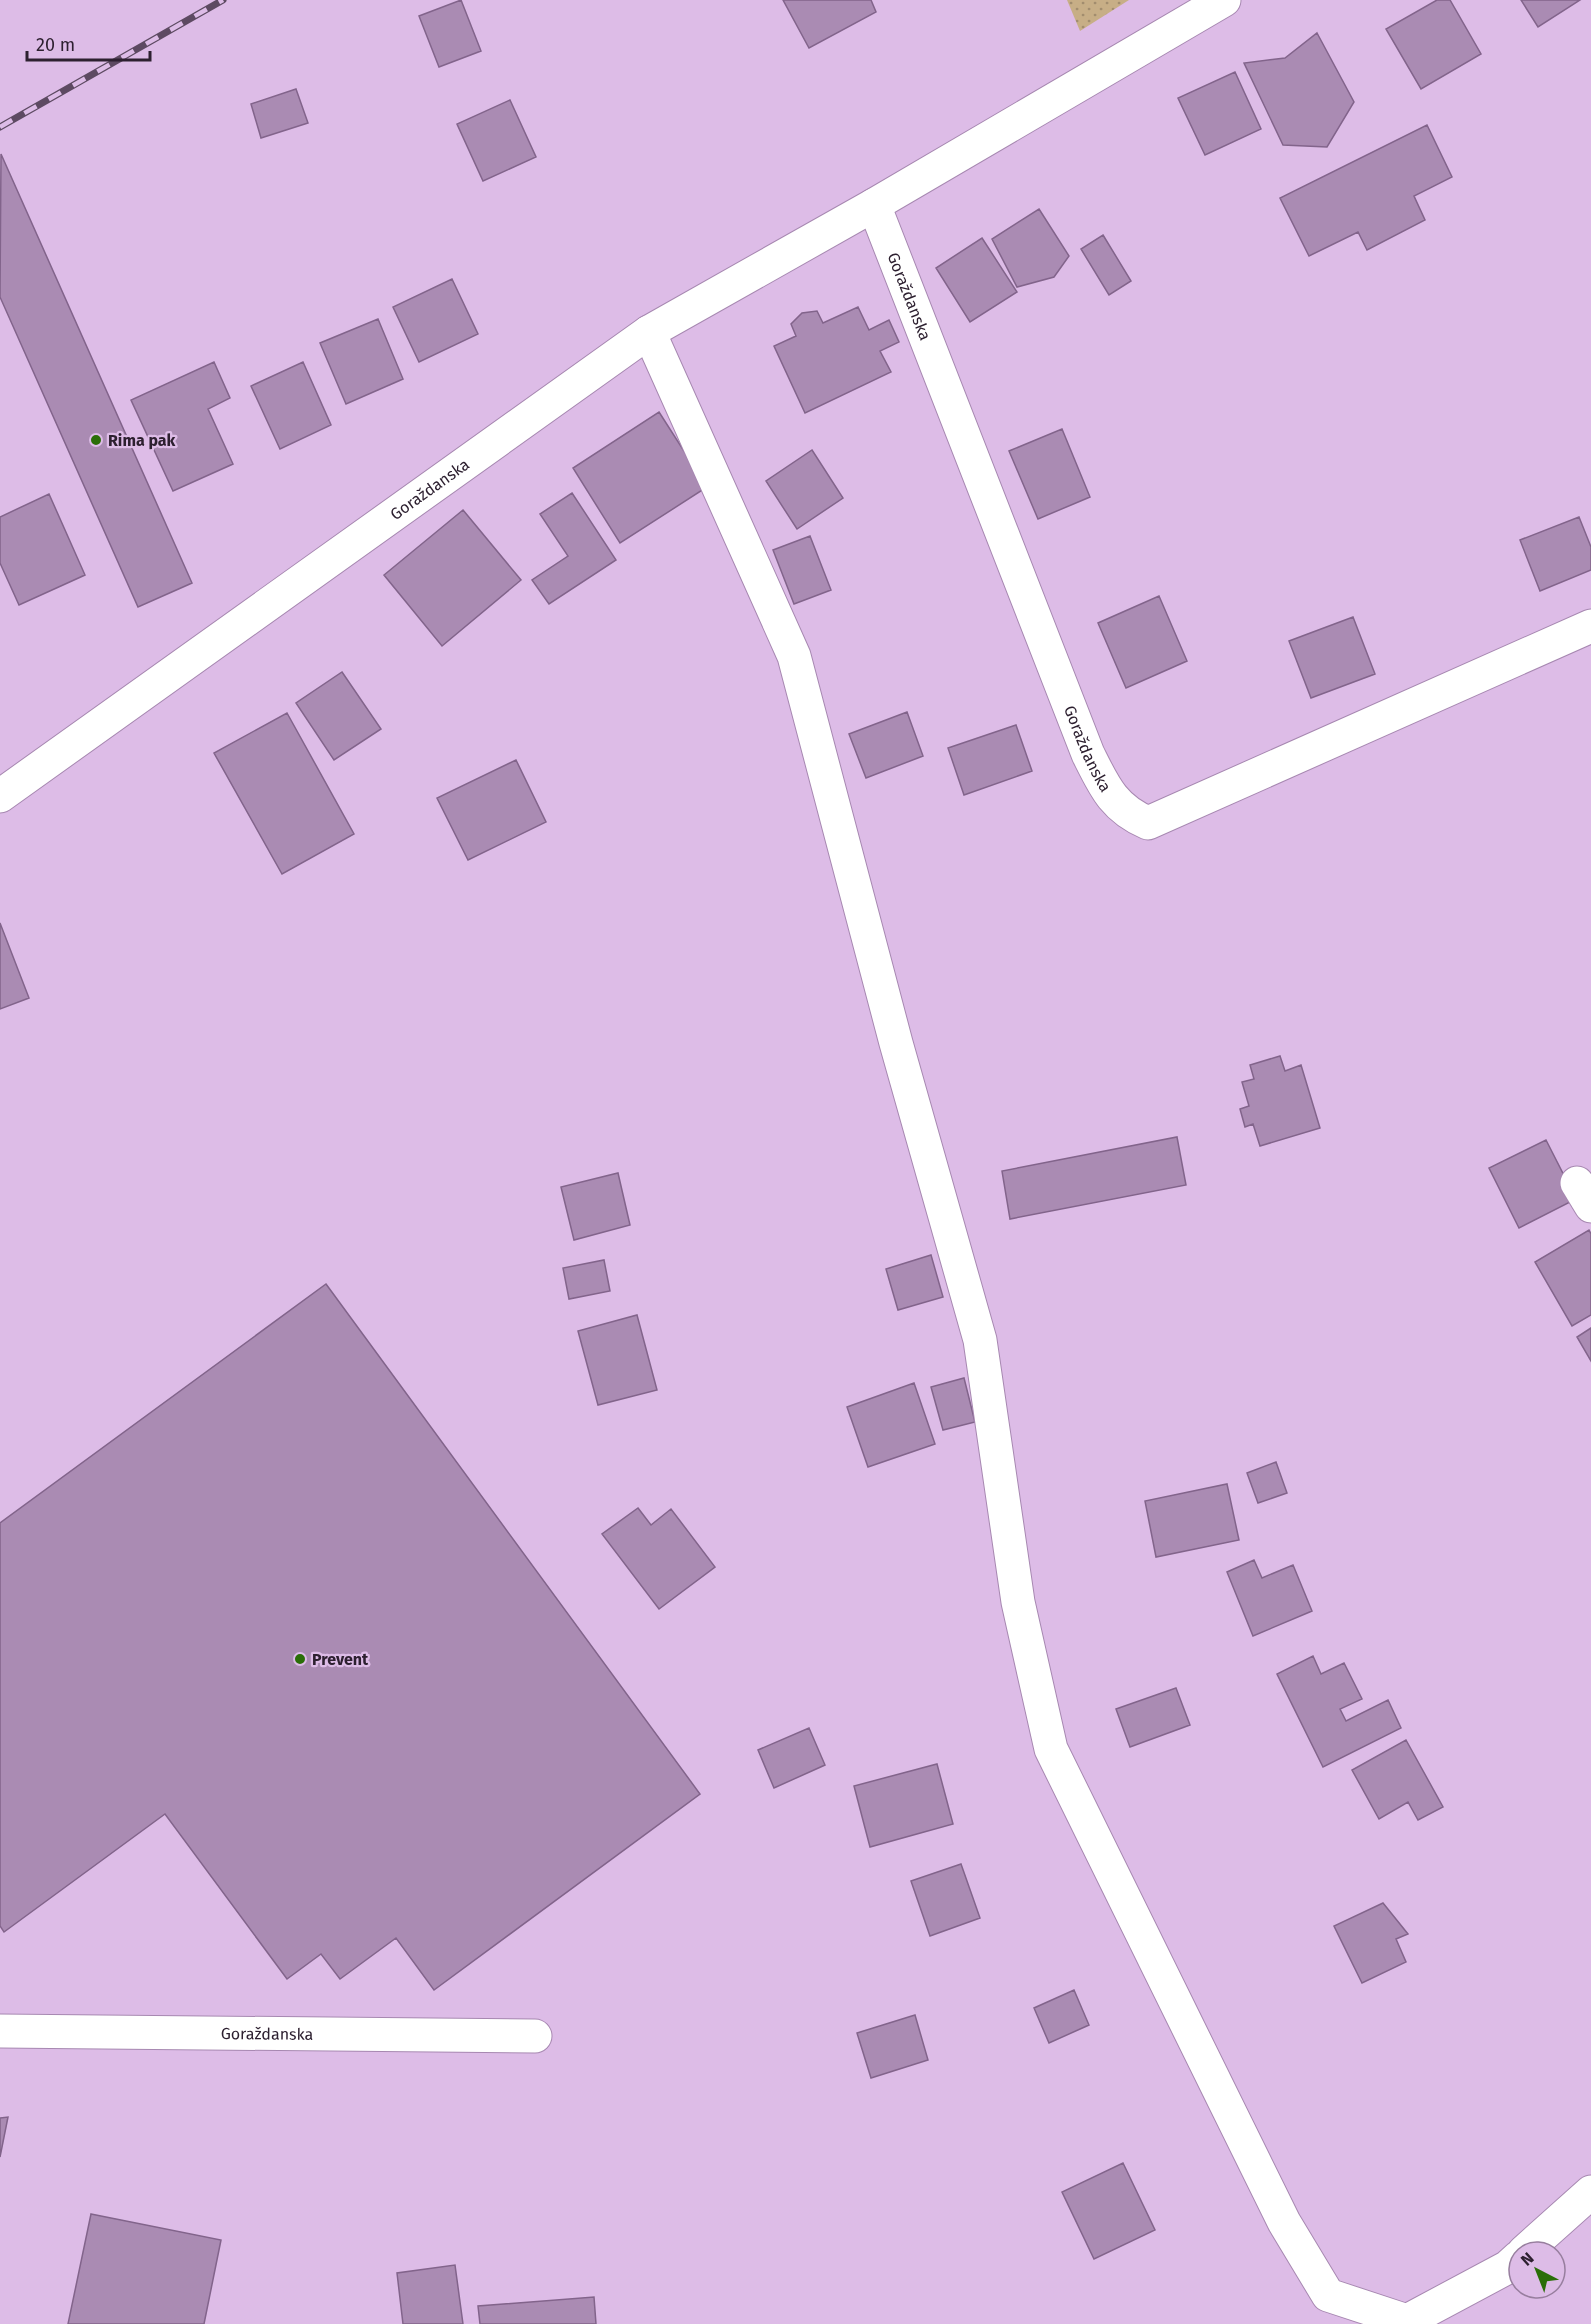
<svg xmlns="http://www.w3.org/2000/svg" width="1591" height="2324" viewBox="0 0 1591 2324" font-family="'Fira Sans',sans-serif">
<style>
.grass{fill:url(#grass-dots)}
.building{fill:#aa8bb3;stroke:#82648b;stroke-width:1.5}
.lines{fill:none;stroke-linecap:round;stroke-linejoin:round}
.minor-casing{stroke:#a788b1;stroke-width:35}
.minor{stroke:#fff;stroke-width:33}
.rail-casing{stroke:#5d4a62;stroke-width:7}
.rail{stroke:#ddbce7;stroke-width:4.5;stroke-dasharray:14;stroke-linecap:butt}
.poi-dot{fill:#2a6e08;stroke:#ddbce7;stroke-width:2}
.labels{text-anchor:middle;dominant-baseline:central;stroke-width:4.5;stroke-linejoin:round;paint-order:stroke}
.street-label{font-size:16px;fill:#2d2030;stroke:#ddbce7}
.poi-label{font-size:16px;font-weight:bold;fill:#2d2030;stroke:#ddbce7;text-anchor:start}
</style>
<defs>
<pattern id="grass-dots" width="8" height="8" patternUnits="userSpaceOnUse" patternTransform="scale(1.5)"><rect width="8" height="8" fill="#c7ae86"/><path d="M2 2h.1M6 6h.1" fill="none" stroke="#a28d6e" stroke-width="1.8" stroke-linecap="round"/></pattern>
</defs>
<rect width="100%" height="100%" fill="#ddbce7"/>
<path class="grass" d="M1067 0H1129L1080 31Z"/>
<path class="building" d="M461 0 481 51 439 67 419 16Z
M783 0H871L876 12 809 48Z
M1437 0H1450L1481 54 1421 89 1386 29Z
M1521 0H1580L1538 27Z
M1317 33 1354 102 1327 147 1283 145 1244 63 1285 58Z
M1235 72 1261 129 1205 155 1178 98Z
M296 89 308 123 261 138 251 104Z
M510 100 536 157 483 181 457 124Z
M1427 125 1452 177 1414 196 1425 220 1367 250 1358 232 1309 256 1280 198Z
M1 154 192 583 138 607 0 297Z
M1039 209 1069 256 1054 277 1017 287 992 239Z
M1103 235 1131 281 1109 295 1081 249Z
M982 238 1017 292 970 322 936 268Z
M452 279 478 334 419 362 393 307Z
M858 307 869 330 889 320 899 342 880 351 891 372 805 413 774 346 796 336 791 324 802 313 817 311 823 323Z
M378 319 403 379 346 404 320 343Z
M214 362 230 398 208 409 233 464 173 491 131 400Z
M303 362 331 425 280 449 251 386Z
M659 412 707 487 620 543 573 468Z
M1062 429 1090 497 1038 519 1009 451Z
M812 450 843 498 797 529 766 481Z
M572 493 616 560 549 604 532 580 568 556 540 514Z
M49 494 85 575 19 605 0 563V517Z
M463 510 521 580 442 646 384 575Z
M1579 517 1591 547V570L1540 591 1520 540Z
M810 536 831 590 794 604 773 550Z
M1159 596 1187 661 1126 688 1098 623Z
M1353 617 1375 674 1311 698 1289 641Z
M342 672 381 729 334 760 296 703Z
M907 712 923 756 866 778 849 734Z
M287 713 354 834 282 874 214 753Z
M1016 725 1032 771 964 795 948 748Z
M516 760 546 822 468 860 437 798Z
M0 923 29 998 0 1009Z
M1280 1056 1285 1071 1301 1065 1320 1128 1260 1146 1253 1124 1245 1127 1240 1109 1249 1106 1242 1082 1254 1079 1250 1065Z
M1177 1137 1186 1185 1010 1219 1002 1171Z
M1546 1140 1576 1199 1519 1228 1489 1168Z
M618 1173 630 1225 574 1240 561 1187Z
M1589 1230 1591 1234V1315L1572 1326 1535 1262Z
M931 1255 943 1297 898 1310 886 1269Z
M604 1260 610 1291 569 1299 563 1268Z
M326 1284 700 1794 434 1990 396 1938 340 1979 321 1954 287 1979 165 1814 4 1932 0 1926V1523Z
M637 1315 657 1390 598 1405 578 1331Z
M1591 1328V1361L1577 1337Z
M964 1378 975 1422 943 1430 931 1387Z
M914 1383 935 1444 868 1467 847 1407Z
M1276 1462 1287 1493 1258 1503 1247 1473Z
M1227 1484 1239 1540 1156 1557 1145 1501Z
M638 1508 651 1525 671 1509 715 1567 659 1609 602 1534Z
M1254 1560 1262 1578 1293 1565 1312 1611 1253 1636 1227 1572Z
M1313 1656 1321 1674 1344 1663 1362 1699 1340 1709 1346 1721 1388 1700 1401 1728 1323 1767 1277 1674Z
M1176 1688 1190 1725 1130 1747 1116 1709Z
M809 1728 825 1765 774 1788 758 1750Z
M1406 1740 1443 1807 1418 1820 1408 1802 1379 1819 1352 1770Z
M937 1764 953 1824 870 1847 854 1786Z
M961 1864 980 1918 930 1936 911 1881Z
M1383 1903 1408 1934 1396 1939 1406 1962 1362 1983 1334 1926Z
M1074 1990 1089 2025 1049 2043 1034 2008Z
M915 2015 928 2060 871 2078 857 2033Z
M8 2117 0 2157V2118Z
M1123 2163 1155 2230 1094 2259 1062 2192Z
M91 2214 221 2240 204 2324H68Z
M455 2265 463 2324H403L397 2273Z
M594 2297 596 2324H480L478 2306Z"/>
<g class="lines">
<g class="minor-casing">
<g id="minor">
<path id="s1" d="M874 205 1088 754C1104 786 1113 808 1148 823L1591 626"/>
<path d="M649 332 794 656 896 1043 980 1340 1018 1602 1051 1749 1284 2222 1328 2295 1407 2321 1508 2267 1519 2257"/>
<path id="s2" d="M0 796 649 332 874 205 1224 0"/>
<path d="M1577 1183 1591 1206"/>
<path id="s3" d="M0 2031 535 2036"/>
<path d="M1524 2252 1591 2192"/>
</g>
</g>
<use href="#minor" class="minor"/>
<g class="rail-casing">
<path id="rail" d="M0 127 223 0"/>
</g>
<use href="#rail" class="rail"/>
</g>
<g class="poi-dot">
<circle cx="96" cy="440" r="6"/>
<circle cx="300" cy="1659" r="6"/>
</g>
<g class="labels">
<g class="street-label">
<text stroke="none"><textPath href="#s1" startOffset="98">Goraždanska</textPath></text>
<text stroke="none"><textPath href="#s2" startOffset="528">Goraždanska</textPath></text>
<text stroke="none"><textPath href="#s1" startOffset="584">Goraždanska</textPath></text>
<text stroke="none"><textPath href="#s3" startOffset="267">Goraždanska</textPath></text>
</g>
<g class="poi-label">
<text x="108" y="440">Rima pak</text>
<text x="312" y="1659">Prevent</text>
</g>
</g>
<g transform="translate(1537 2270) rotate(318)"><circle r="28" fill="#ddbce7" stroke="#977e9e" stroke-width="1.5"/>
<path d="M0-4.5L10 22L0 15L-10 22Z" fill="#2a6e08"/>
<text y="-9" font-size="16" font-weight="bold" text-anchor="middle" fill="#2d2030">N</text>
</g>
<path d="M27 51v9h123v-9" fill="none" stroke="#2d2030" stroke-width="3"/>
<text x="36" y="51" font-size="18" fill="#2d2030" stroke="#ddbce7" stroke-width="4.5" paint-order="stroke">20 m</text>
</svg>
